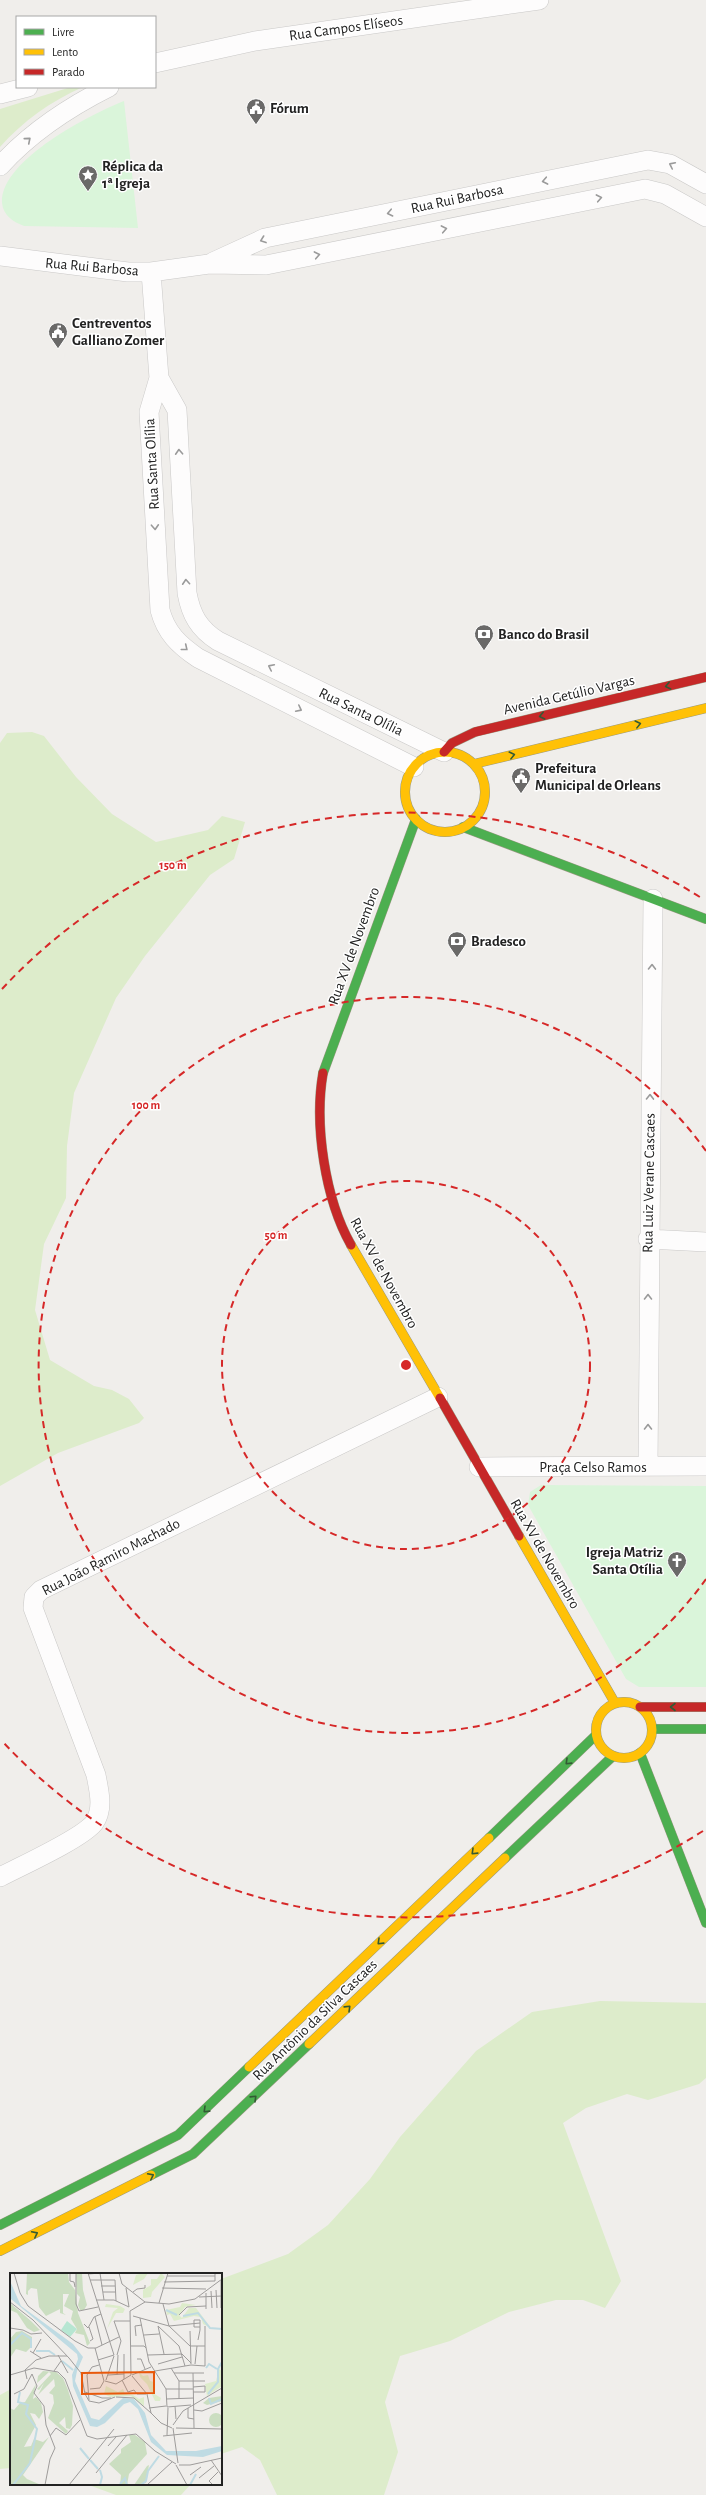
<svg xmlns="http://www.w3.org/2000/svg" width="706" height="2495" viewBox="0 0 706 2495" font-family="'Alegreya Sans',sans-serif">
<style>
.grass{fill:#ddeccb}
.park{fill:#daf5da}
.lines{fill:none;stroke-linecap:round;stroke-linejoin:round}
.street-casing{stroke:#c9c8c7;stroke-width:20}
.fast-casing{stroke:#999a82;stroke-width:10}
.slow-casing{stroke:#999a82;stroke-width:10}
.jam-casing{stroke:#999a82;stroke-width:10}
.street{stroke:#fdfcfc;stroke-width:19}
.fast{stroke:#4caf50;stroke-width:9}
.slow{stroke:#ffc107;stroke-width:9}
.jam{stroke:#c62828;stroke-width:9}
.oneway{stroke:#9a9a9a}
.oneway2{stroke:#335a34}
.ring{fill:none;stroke:#d62828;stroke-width:2;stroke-dasharray:7 5}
.labels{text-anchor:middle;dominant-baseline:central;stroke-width:3;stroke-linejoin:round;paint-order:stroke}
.street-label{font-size:15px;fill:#222;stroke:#fff}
.poi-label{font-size:15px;font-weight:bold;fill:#222;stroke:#fff;text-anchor:start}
.inset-river{fill:none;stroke:#bfdbe3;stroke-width:2}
.inset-road{fill:none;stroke:#9e9c9b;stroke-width:1}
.view{fill:#e8590c;fill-opacity:0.15;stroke:#e8590c;stroke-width:2}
.inset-edge{fill:none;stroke:#222;stroke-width:2}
.centre{fill:#d62828;stroke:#fff;stroke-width:2}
.ring-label{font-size:12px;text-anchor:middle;font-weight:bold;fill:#d62828;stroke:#fff;stroke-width:3;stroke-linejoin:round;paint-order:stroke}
</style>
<rect width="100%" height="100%" fill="#f0eeeb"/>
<path class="grass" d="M71 87H83C51 101 23 121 0 147V109Z
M32 732 44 736 76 777 112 814 156 842 208 830 222 816 245 822 234 859 210 875 145 956 116 998 74 1093 67 1146 66 1198 44 1244 35 1310 50 1360 94 1386 112 1390 129 1399 144 1418 139 1423 58 1453 0 1486V743L7 733Z
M600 2001 706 2003V2078L699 2084 648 2100 627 2094 586 2108 563 2123 621 2281 605 2308 583 2300H556L509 2312 450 2341 400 2356 385 2402 398 2452 384 2495H277L260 2460 242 2447 221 2454V2279L288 2254 328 2225 370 2179 400 2137 476 2051 532 2012Z
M11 2389V2468L0 2469V2395Z
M86 2484H191L181 2495H116Z"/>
<path class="park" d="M124 101 138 228 24 226C13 222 3 215 2 203 0 160 91 114 124 101Z
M541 1485 706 1486V1687H639L626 1679 528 1505 530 1492Z"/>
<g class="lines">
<g class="street-casing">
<path id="street" d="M155 63 255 41 539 0
M0 94 28 87
M0 166C30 133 69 107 109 87
M0 256 128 272H151L209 264 266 265 645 189 665 194 706 217
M213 262 265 238 648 160 670 164 706 184
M151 272 159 378 149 412 160 610C166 633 179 645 198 658L414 767
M159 378 177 410 187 593C191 615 199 629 218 641L444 752
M648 1239 706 1242
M648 1466 653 899
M479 1467 706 1466
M0 1877C21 1866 81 1839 94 1823 104 1809 99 1791 96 1775L33 1608 34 1597 41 1590 438 1397"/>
</g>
<g class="fast-casing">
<path id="fast" d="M463 827 706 919
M323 1073 416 819
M652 1729H706
M640 1753 706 1923
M489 1838 596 1735
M505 1858 613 1756
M151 2175 193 2154 309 2044
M0 2225 178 2135 249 2067"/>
</g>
<g class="slow-casing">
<path id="slow" d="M405 792a40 40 0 1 1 80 0a40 40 0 1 1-80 0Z
M474 764 706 708
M351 1245 440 1398
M519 1536 615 1703
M596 1730a28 28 0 1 1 56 0a28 28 0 1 1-56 0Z
M309 2044 505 1858
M249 2067 489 1838
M0 2251 151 2175"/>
</g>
<g class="jam-casing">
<path id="jam" d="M444 752 452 743 475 732 706 677
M323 1073C314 1125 325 1199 351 1245
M440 1398 519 1536
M640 1707H706"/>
</g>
<use href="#street" class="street"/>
<use href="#fast" class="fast"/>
<use href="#slow" class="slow"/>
<use href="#jam" class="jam"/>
</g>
<defs><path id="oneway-chevron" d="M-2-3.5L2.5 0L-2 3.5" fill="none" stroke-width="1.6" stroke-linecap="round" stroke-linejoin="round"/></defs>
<g class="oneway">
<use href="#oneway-chevron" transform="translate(28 140) rotate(-40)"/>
<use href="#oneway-chevron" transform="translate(672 165) rotate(-154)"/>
<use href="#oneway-chevron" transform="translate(545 181) rotate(169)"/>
<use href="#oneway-chevron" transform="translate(599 198) rotate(-11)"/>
<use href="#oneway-chevron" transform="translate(390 213) rotate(168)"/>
<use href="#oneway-chevron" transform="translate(444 229) rotate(-11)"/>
<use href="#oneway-chevron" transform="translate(263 240) rotate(160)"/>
<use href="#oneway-chevron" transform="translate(317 255) rotate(-11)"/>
<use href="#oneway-chevron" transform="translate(179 452) rotate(-93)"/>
<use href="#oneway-chevron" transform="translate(155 527) rotate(87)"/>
<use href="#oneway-chevron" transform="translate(186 582) rotate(-94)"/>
<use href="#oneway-chevron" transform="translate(185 648) rotate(39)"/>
<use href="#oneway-chevron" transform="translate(271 667) rotate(-154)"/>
<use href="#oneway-chevron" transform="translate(299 709) rotate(27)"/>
<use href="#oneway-chevron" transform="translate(652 967) rotate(-89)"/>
<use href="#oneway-chevron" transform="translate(650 1097) rotate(-89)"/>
<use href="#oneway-chevron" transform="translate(648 1297) rotate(-90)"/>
<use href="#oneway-chevron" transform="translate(648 1427) rotate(-90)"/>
</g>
<g class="oneway2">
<use href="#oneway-chevron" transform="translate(668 686) rotate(167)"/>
<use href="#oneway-chevron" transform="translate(542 716) rotate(167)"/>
<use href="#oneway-chevron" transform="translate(638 724) rotate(-14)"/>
<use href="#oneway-chevron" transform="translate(512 755) rotate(-14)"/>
<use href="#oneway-chevron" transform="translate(673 1707) rotate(-180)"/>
<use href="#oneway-chevron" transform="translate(568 1762) rotate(136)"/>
<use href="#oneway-chevron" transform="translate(474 1852) rotate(136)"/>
<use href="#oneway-chevron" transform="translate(380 1942) rotate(136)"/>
<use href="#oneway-chevron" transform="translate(348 2008) rotate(-44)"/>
<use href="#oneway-chevron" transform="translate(254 2098) rotate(-44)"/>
<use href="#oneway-chevron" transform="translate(206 2110) rotate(136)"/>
<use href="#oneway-chevron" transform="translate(151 2176) rotate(-27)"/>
<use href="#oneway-chevron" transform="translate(35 2234) rotate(-27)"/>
</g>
<g class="ring">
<circle cx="406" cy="1365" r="184"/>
<path d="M706 1579A368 368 0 1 1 706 1151"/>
<path d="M703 1831A552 552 0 0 1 2 1741M2 989A552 552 0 0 1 703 899"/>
</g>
<defs>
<g id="civic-pin" transform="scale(1)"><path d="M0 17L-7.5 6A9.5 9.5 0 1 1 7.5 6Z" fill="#6a6968" stroke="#fff"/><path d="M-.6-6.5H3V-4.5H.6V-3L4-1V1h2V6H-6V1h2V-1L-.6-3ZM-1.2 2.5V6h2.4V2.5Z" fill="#fff"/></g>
<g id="sight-pin" transform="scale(1)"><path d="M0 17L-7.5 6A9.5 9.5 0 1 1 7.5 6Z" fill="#6a6968" stroke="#fff"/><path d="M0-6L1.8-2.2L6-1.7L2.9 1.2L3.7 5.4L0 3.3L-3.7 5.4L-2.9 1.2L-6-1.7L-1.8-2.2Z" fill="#fff"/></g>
<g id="bank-pin" transform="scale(1)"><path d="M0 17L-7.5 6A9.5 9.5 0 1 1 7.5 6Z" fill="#6a6968" stroke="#fff"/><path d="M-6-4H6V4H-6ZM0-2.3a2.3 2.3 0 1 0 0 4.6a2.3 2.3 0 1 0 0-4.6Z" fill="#fff"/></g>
<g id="church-pin" transform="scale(1)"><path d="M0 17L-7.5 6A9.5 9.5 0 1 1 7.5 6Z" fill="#6a6968" stroke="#fff"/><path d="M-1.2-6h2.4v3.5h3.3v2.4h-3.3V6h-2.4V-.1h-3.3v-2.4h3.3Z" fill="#fff"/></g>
</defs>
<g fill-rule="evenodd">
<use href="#civic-pin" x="256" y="108"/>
<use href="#sight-pin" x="88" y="175"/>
<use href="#civic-pin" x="58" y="332"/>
<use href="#bank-pin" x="484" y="634"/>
<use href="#civic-pin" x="521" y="777"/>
<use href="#bank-pin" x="457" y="941"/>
<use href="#church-pin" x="677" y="1561"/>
</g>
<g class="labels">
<g class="street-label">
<text transform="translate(346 28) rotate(-8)">Rua Campos Elíseos</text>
<text transform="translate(457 199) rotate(-12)">Rua Rui Barbosa</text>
<text transform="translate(92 267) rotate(5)">Rua Rui Barbosa</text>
<text transform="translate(152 464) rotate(-93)">Rua Santa Olília</text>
<text transform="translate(569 695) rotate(-13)">Avenida Getúlio Vargas</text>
<text transform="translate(361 712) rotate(26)">Rua Santa Olília</text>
<text transform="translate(354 946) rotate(-70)">Rua XV de Novembro</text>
<text transform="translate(649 1183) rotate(-89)">Rua Luiz Verane Cascaes</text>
<text transform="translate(384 1273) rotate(61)">Rua XV de Novembro</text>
<text x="593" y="1467">Praça Celso Ramos</text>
<text transform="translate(545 1554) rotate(60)">Rua XV de Novembro</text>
<text transform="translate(111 1557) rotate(-27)">Rua João Ramiro Machado</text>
<text transform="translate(315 2020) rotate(-44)">Rua Antônio da Silva Cascaes</text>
</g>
<g class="poi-label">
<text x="270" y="108">Fórum</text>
<text x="102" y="166">Réplica da<tspan x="102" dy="17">1ª Igreja</tspan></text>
<text x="72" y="323">Centreventos<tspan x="72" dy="17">Galliano Zomer</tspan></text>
<text x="498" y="634">Banco do Brasil</text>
<text x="535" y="768">Prefeitura<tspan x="535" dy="17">Municipal de Orleans</tspan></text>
<text x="471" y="941">Bradesco</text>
<text x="663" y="1552" text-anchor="end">Igreja Matriz<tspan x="663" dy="17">Santa Otília</tspan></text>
</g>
</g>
<g transform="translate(10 2273)">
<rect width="212" height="212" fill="#f0eeeb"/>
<path d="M133 0H138L134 6 123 12 126 2ZM151 0 155 4 142 19 141 24 133 25V17L141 12V6H147ZM172 30 186 32 175 34 167 45 169 42 172 45 179 35H186L201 55 193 51 191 44 184 43 164 48 160 41 157 42 156 37 170 34ZM96 31 110 33 115 36 113 40H106L97 56 103 39 108 35 95 34ZM209 96 212 98V113L197 123 195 111 206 108ZM129 99 133 103 138 102 140 108 144 109 143 120 151 125 150 128H145L137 111 130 104ZM96 113 108 119 113 116 115 121 123 122 129 126 134 124V133L121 123 100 124 94 121Z" fill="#ddeccb"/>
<path d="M17 0H58L59 9 65 17 68 40 80 70 77 73 74 62 65 60 67 56 61 46 63 38 54 33 59 21H53V40L56 42 50 40V36L36 43 29 34 27 16 21 15 18 18V22L16 21ZM66 0H72L73 17 77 32 74 37H70L68 32 70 24 67 21ZM0 30 21 48 30 57 24 59 17 55 7 40 0 37ZM12 58 22 64V73L16 79 6 76 0 85V66L6 59ZM33 98 46 99 53 105 58 117 63 133 62 152 60 156 56 155 55 144 49 150 58 158 56 161 38 145 44 130 43 122 39 120 45 113 44 106 28 122 34 110 29 117 27 116 41 101 39 99 27 110 28 103ZM26 111 23 126 26 124 31 130 33 139 29 146 25 141 20 140 26 152 14 174 21 173 24 166 33 169 39 164 13 202 17 206 31 212H0V135L4 137 10 130 15 129ZM212 123V128L197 132 193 130 199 125ZM199 147a7 7 0 1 1 14 0a7 7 0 1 1-14 0ZM119 162H125L135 169 137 181 119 201 117 212H110L111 202 99 191 111 180V176L121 169ZM139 192 136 210 124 212 137 193Z" fill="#cbdec1"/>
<path d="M57 48 67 56 60 64 51 57Z" fill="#b7e6d2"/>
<path d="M0 8 11 33 63 71 73 84 67 98 65 108 81 145 89 147 113 125 124 126 135 140 141 162 156 178H186L212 173V178L193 184 157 182 141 169 128 136 120 129 114 131 95 150 87 154 80 153 63 113 62 102 68 86 67 81 1 26Z" fill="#bfdbe3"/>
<path class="inset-river" d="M156 37 167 42M173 43 188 40 200 55 212 56M0 72 12 60 21 66V75M26 78H39L45 82M52 88 63 97M196 95 199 91 207 96M198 121 208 109V96L212 89M199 125 201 131 212 126M70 175 79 186M80 187 88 196M90 197 92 204 90 212M110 211 115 205 117 212M3 212 20 190 27 156 16 141 18 132 8 129 10 119M131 212 136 208 138 198 149 183M180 212 186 201"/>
<path class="inset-road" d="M4 0 10 20 18 33 65 68 78 75H86L109 64M60 0V8L64 9 65 14M66 0V31L69 38 88 34M78 0 104 82M90 0 94 27M109 0 112 11 135 29M78 1 90 0M157 3H205M80 7H105L106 28M211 7V35M154 9 205 8V0M91 13H105M116 15 119 34M152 15 196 16M206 17 207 35M201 18 202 35M93 19H106M123 19 127 16 135 15V12M189 24 212 23M86 27H104L119 34M0 29 23 47 59 85 71 100 75 121 79 128 89 130 105 124M149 30 158 0M153 31 159 53 180 73H195M196 36V20M120 38 135 29 159 31 185 26 212 6M120 38 121 102M169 42 177 34 196 33M123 43 159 53 190 50M85 44 92 72M130 45 139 89 156 116 157 134 181 132M74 51 78 55 84 44 91 41M148 53 169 73 175 93M148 53 154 81M79 54 83 66 80 68M0 55 13 57 21 61 32 60M180 58 181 91M134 62 149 61M126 63 125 53 132 52M188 67 190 57V47H184V54H190M121 73H134L136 75M20 78 31 85M23 80 31 66M114 81V106M48 82 58 100M107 82 111 68 104 48H120M138 82 172 81 181 90M127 86H131L135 96M88 87 104 82M148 91 172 84M185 91 187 73M161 95 169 108V126M44 98 51 88M145 98 181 92 195 93V53M164 100H194M183 100 184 155M0 102 24 95 48 99 55 106 77 163 87 166 126 161 145 178 166 191M98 102 114 101M107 102 108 82M122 102 141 94M122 103 137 121 141 140 151 150 162 155M17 106 15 97 26 87 39 83H57M96 107 104 83M112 107 118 119 124 117 127 121H136M95 108 106 111 121 102M169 108H195M183 114 195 113V119H183M80 116 90 115 94 108 85 75M156 116H183M75 119 92 125H101M4 121 14 116 22 101 27 113 24 120 34 133 36 152 45 175 40 186 35 212M106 124 124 125 141 140M156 126 184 125M79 127 77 102 82 94 89 92M165 133 166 146M139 135 156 133M178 135V145L184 146M184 137 192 138 212 130M163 152 173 138 212 115M163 155 168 190M166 155 212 156M157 162 158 135M40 163 46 155 56 162 70 147M153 163 182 160M98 173 106 164M201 187 212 203M166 192 177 212M169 192H180L212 185M86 200 117 162M180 202 191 194M189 205 204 193M59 212 104 156M137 212 162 189M203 212 199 208 208 199"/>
<path class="view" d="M144 99V120L72 121V100Z"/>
<rect width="212" height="212" class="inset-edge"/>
</g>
<circle cx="406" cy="1365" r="6" class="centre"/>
<g class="ring-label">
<text x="173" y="869">150 m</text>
<text x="146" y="1109">100 m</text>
<text x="276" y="1239">50 m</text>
</g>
<rect x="16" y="16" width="140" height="72" fill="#ffffff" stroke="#a7a7a7"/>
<rect x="24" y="29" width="20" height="6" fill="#4caf50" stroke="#a7a7a7"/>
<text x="52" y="36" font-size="12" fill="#222222">Livre</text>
<rect x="24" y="49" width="20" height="6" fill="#ffc107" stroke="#a7a7a7"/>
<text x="52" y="56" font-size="12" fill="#222222">Lento</text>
<rect x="24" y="69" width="20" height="6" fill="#c62828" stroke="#a7a7a7"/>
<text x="52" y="76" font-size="12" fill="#222222">Parado</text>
</svg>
